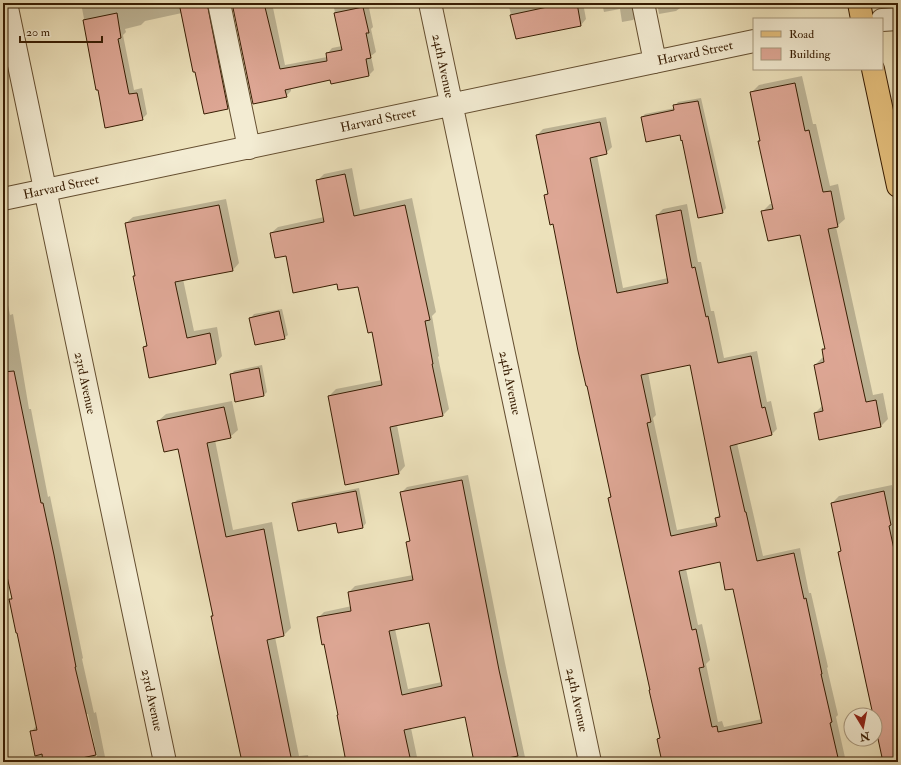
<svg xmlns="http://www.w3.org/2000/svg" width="901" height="765" viewBox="0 0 901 765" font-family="'IM FELL Double Pica',serif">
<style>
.shadow{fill:#0003;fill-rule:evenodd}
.building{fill:#dea795;stroke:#371c02;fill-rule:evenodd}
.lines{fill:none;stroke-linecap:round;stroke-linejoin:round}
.minor-casing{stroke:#644e30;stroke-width:24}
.major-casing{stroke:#371c02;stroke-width:24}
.minor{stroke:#f3ecd3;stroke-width:22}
.major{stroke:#e6c17e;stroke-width:22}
.labels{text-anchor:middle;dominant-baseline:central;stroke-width:3;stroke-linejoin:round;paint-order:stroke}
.street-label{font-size:13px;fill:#371c02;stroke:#f3ecd3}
</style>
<rect width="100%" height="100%" fill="#ede2bc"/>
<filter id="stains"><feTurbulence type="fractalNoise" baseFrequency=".005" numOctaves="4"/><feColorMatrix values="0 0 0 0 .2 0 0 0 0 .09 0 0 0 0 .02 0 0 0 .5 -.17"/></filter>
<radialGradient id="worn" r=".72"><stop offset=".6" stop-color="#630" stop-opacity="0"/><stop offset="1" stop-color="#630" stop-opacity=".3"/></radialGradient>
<path class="shadow" d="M81 3H212L233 103 228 108 182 13 145 21 141 25 125 29 126 32 123 35 134 90 142 88 147 114 142 119 92 61Z
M233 3H272L285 65 327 57V54L332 48 342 46 333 3H368L373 27 371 29 376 52 371 56 374 70 369 75 331 82V79L291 88V91L286 96Z
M508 3H544V4L583 3 586 19 581 25 517 38Z
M602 3H634L637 16 633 20 622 22 620 9 604 12Z
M657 3H679L680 8 676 11 659 14Z
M802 76 813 124H816L830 186 838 184 845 219 836 227 873 395 883 393 888 419 881 426 815 413 822 406 815 365 822 358 824 357 823 350 826 347 801 234 763 211 770 204H773L751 93 759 85Z
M701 98 726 208 723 212 699 217 683 139 680 134 642 117 645 114 675 108V106L678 102Z
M606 117 612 147 606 153 597 155 623 288 668 278 657 215 663 209 687 204 698 262H701L711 311H714L724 358 757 351 767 402 771 401 777 429 771 435 737 443 763 556 800 548 809 593H811L828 667 827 668 838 715 836 717 846 762H663L658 739 660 737 609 498 611 496 554 223 545 196 549 192 537 135 543 129ZM690 364 720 514 716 518 717 522 677 530 653 418 656 415 648 372ZM720 561 733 588 762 719 724 727 722 721 718 722 706 664 710 660 702 624 698 625 686 569Z
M352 168 360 210 412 198 436 312 432 316 439 356 438 357 449 409 443 415 397 425 405 466 399 473 329 396 336 389 382 380 373 331 359 285 337 283 287 255 271 233 278 227 324 217 317 181 324 174Z
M226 199 239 263 233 270 183 279 194 331 217 327 222 356 216 363 144 347 148 343 126 223 133 217Z
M3 280 10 315 13 314 29 409H31L48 497 50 496 83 658 82 659 94 713 96 712 106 762H98L88 714H86L96 762H37L31 732 37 725 23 657H22L10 600 12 598 3 548Z
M282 309 288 335 284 338 251 318 254 314Z
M262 365 267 392 264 395 236 401 231 375 234 371Z
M232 401 238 430 230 437 215 440 233 530 272 522 291 628 284 635 275 637 299 756 308 755 309 762H251L212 616 213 615 178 448 158 421 166 414Z
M468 475 505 663 526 762H476L466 716 411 728 418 762H347L325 643 318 618 324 612 352 606 349 592 355 586 413 575 407 543 411 539 401 493 407 487ZM429 622 442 682 408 689 395 629Z
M892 485 898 516 896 519 898 526V762H884L875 721V715H874L839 552 842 550 832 503 839 496Z
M359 488 366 523 363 527 337 522 293 504 297 500Z"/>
<path class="building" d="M179 3H207L228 109 204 114 195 72H193Z
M232 3H264L280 69 327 61 326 53 342 50 334 13 363 7 369 33H366L371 58 366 59 369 76 331 84 330 80 285 90 287 97 253 104Z
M566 3H577L581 26 516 39 510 15Z
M117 13 121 38 118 39 129 94 137 93 143 120 105 128 98 90H96L83 20Z
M795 83 805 131 809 130 823 192 831 191 838 227 828 229 866 402 876 400 881 427 819 440 814 413 823 411 814 365 824 362 822 349H825L800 235 768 241 761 211 773 209 758 141H760L750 92Z
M698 101 723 213 698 218 682 140 681 141 680 135 646 142 641 117 674 110 673 105Z
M600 122 607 154 590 158 617 293 668 283 656 215 681 210 692 268 695 267 706 317 708 316 718 363 751 356 762 408 765 407 772 435 730 446 745 512H746L757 561 794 553 804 599 806 598 822 674H821L832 722 830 723 839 762H662L657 739 660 738 649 690H650L608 498 611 497 587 386H586L578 351 553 224 550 225 544 195 548 194 536 135ZM690 365 720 517 715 518 717 526 671 536 647 423 651 422 641 375ZM720 562 725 590 733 589 762 723 718 732 717 726 712 727 699 668 704 667 696 629 692 630 679 571Z
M345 174 354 216 405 205 430 320 425 321 433 364H432L443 416 390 427 399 474 345 485 328 396 382 385 372 332 368 333 358 287 338 290 337 284 293 293 286 256 275 258 270 233 324 222 316 180Z
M219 205 233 271 175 282 187 338 210 333 216 364 149 378 143 347 147 346 133 276H135L125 223Z
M279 311 285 339 255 345 249 318Z
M259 368 264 396 235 402 230 374Z
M14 371 41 503H43L54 555 76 667H75L96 755 63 762H43L42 754 35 756 30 731 37 730 17 633H16L9 599H12L3 558V372Z
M224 407 231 438 207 443 226 537 264 529 284 636 267 640 292 762H242L218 650 211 616H213L178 449 164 452 157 421Z
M462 480 499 670 518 756 487 762H474L465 717 404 730 411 762H346L337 715H338L324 644 322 645 317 617 351 611 348 592 413 580 406 542 410 541 400 492ZM429 623 442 686 402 695 389 631Z
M356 491 363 528 338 533 336 523 298 531 292 503Z
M884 491 891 525 889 526 898 568V762H883L875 725V715H873L866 683 838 552 841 551 831 503Z"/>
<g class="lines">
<g class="minor-casing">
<path id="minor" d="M6 3 165 762
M219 3 249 148
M430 3 590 762
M643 3 655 62
M882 20 898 19
M3 199 754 41"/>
</g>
<g class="major-casing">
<path id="major" d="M859 3 862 19
M873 69 898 186"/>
</g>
<use href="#minor" class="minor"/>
<use href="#major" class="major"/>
</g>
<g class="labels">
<g class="street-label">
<text transform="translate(695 53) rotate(-12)">Harvard Street</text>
<text transform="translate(443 66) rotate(78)">24th Avenue</text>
<text transform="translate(378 120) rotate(-12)">Harvard Street</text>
<text transform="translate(61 187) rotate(-12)">Harvard Street</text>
<text transform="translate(85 383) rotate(78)">23rd Avenue</text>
<text transform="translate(510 383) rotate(78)">24th Avenue</text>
<text transform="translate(152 700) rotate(78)">23rd Avenue</text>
<text transform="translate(577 700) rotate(78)">24th Avenue</text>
</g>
</g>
<rect width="901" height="765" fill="none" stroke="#ede2bc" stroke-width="16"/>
<rect x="4" y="4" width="893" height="757" fill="none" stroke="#371c02" stroke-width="2"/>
<rect x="8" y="8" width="885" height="749" fill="none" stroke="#371c02"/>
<rect x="753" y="18" width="130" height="52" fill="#f3ecd3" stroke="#a8997f"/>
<rect x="761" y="31" width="20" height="6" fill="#e6c17e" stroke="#a8997f"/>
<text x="789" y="38" font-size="12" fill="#371c02">Road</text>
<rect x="761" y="48" width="20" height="12" fill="#dea795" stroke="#a8997f"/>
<text x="789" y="58" font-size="12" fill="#371c02">Building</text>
<g transform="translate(863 727) rotate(170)"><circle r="19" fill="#f3ecd3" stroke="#a8997f"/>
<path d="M0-3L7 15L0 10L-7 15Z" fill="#8f2418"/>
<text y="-6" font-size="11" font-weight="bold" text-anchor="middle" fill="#371c02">N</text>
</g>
<path d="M20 36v6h82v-6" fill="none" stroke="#371c02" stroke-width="2"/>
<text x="26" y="36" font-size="12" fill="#371c02" stroke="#f3ecd3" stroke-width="3" paint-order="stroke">20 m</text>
<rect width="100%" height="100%" filter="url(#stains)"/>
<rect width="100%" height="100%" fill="url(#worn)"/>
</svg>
